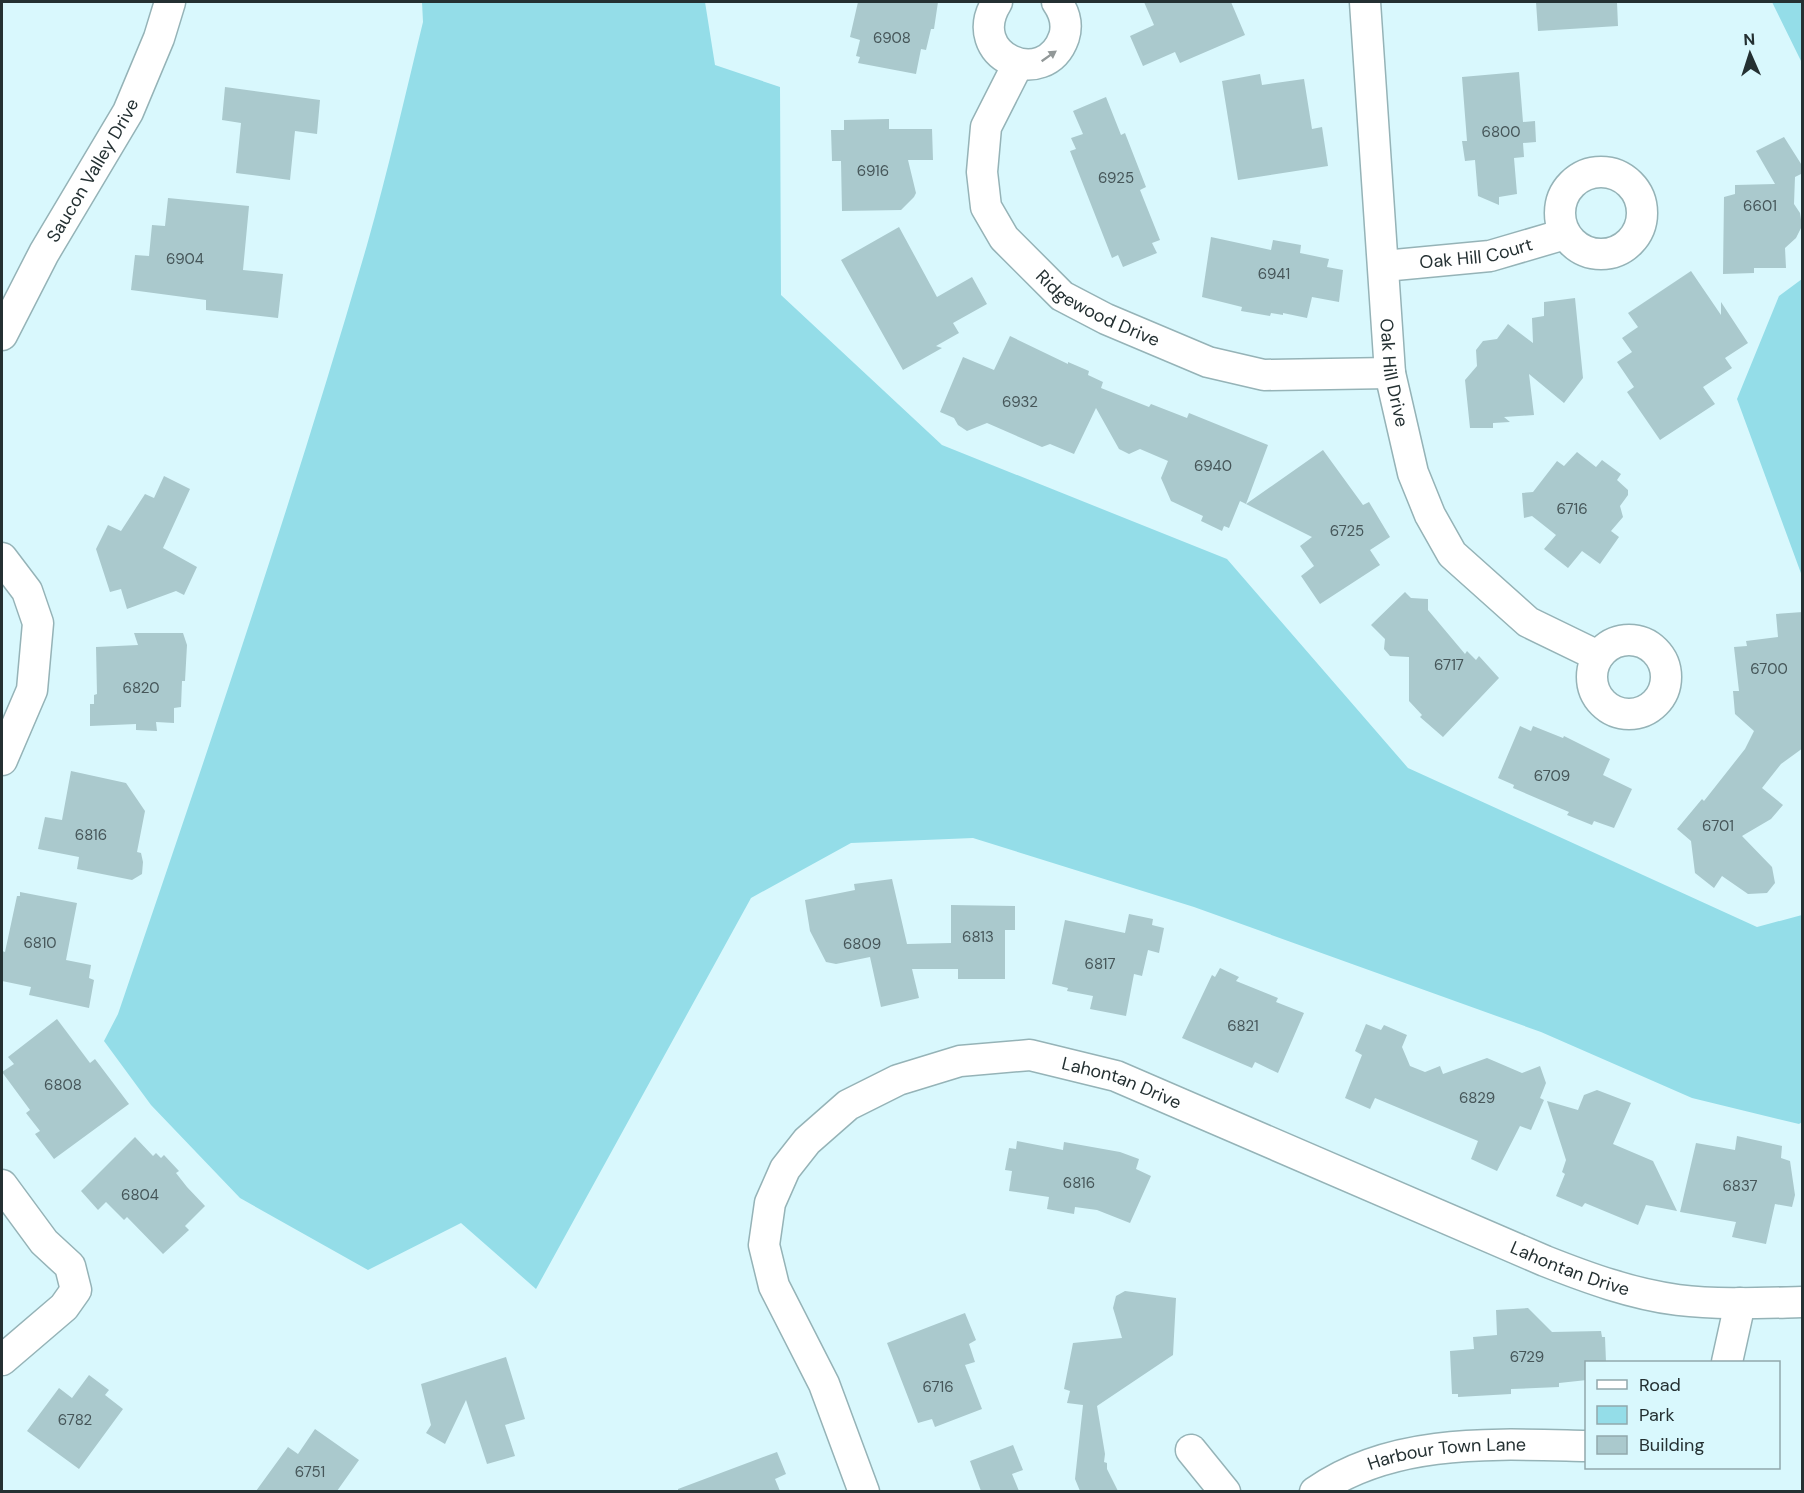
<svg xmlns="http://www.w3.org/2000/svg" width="1804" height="1493" viewBox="0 0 1804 1493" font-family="'DM Sans',sans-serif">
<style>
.green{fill:#94dde8}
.building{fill:#aac9cd}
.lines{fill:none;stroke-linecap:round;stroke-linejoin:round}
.minor-casing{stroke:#95b3b7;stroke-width:33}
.minor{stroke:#fff;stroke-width:30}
.oneway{fill:#929898}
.labels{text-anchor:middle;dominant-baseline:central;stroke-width:5;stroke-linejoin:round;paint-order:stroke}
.number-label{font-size:15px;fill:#465659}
.street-label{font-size:18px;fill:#243032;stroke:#d9f8fd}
</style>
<rect width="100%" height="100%" fill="#d9f8fd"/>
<path class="green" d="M422 2H705L715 65 780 87 781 295 942 445 1227 559 1408 768 1757 927 1802 915V1122L1799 1124 1692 1098 1541 1032 1194 907 973 838 851 843 751 898 536 1289 461 1223 368 1270 240 1198 151 1105 104 1041 118 1014C205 759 292 504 367 245 388 171 405 96 423 22Z
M1772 2H1802V63Z
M1802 279V576L1737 399 1779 296Z"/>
<path class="building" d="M858 2H938L934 29H931L926 50 921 49 916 74 858 63 860 57 856 56 860 40 850 37Z
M1144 2H1231L1245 35 1180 63 1175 52 1143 66 1130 36 1154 25Z
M1536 2H1617L1618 26 1538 31Z
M1519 72 1523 122 1535 121 1536 142 1523 143 1524 157 1514 158 1517 194 1499 197V205L1478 196 1475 160 1465 161 1462 141H1467L1462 77Z
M1260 74 1262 85 1304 79 1312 129 1322 127 1328 166 1238 180 1222 81Z
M225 87 320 100 317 134 295 131 290 180 236 173 241 123 222 120Z
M1106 97 1121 135 1125 133 1146 187 1140 190 1160 240 1152 243 1157 253 1123 267 1118 255 1112 258 1070 151 1076 149 1071 138 1083 134 1073 111Z
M889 119V129H932L933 160H908L916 193 914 197 901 210 842 211 841 161H832L831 130H844V120Z
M1784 137 1803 167V173L1795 177 1794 204 1800 213 1802 226 1796 238 1785 248 1786 268H1754V273L1723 274 1724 197 1735 194V185L1775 184 1756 151Z
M168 198 249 206 243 270 283 274 278 318 206 310V300L131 290 135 255 149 256 152 225 165 226Z
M899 227 937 297 972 277 987 304 953 323 959 333 936 346 942 348 903 370 841 260Z
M1211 237 1271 250 1273 240 1301 245 1300 253 1329 259 1327 267 1343 270 1339 302 1312 297 1307 318 1283 313V315L1271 313 1270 316 1241 311 1242 307 1202 297Z
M1691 271 1721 315V302L1748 343 1725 358 1732 368 1703 387 1715 404 1660 440 1627 392 1634 387 1617 362 1632 352 1622 338 1638 327 1628 313Z
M1575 298 1583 378 1564 403 1529 374 1534 415 1504 417 1510 422 1493 423V428H1470L1465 380 1477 366 1476 350 1483 341 1497 339 1508 324 1533 343 1532 318 1544 316V302Z
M1010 336 1068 364V362L1089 371 1088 375 1103 382 1101 388 1149 407 1151 404 1187 418 1189 413 1268 445 1246 504 1240 501 1229 528 1224 526 1222 531 1201 521 1203 516 1171 501 1161 478 1168 461 1140 449 1129 454 1119 449 1096 408 1074 454 1050 444 1042 447 987 423 967 431 958 425 954 418 940 412 963 357 994 370Z
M1323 450 1363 505 1369 502 1390 537 1370 550 1380 565 1320 604 1301 576 1314 566 1300 546 1312 537 1246 504Z
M1577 452 1596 467 1602 460 1621 474 1617 480 1628 490V495L1620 506 1623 517 1611 531 1619 537 1600 564 1582 551 1568 568 1544 549 1556 535 1532 516 1524 518 1522 493 1533 492 1557 461 1564 466Z
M164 476 190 489 163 548 197 567 184 595 176 591 127 609 121 589 110 592 96 549 108 525 121 531 145 494 154 498Z
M1405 592 1411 598 1428 599V610L1465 654 1467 651 1476 660 1479 656 1499 678 1443 737 1420 717 1422 715 1409 701V657L1390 656 1384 649 1385 639 1371 625Z
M1803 612V748L1781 764 1762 788 1783 805 1771 819 1742 836 1772 867 1775 883 1767 893 1748 894 1722 876 1714 888 1695 873 1691 841 1677 829 1702 799 1704 801 1745 749 1754 731 1735 714 1733 691H1739L1734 647 1747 646 1746 641 1778 637 1776 614Z
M134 633H183L187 645 185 681H182L181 707 174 708V723L156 722 157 731 136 730V724L90 726V704H94V695L97 694 96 647 138 645Z
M1520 726 1531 731 1533 726 1563 738 1564 736 1610 759 1603 775 1632 789 1614 828 1594 821 1592 825 1567 815 1569 812 1513 788 1514 785 1498 778Z
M71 771 126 783 145 811 137 852 141 853 143 862 142 874 132 880 77 869 79 857 38 849 45 817 62 820Z
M892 879 907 944 951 943V905L1015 906V930H1005V979H958V969H912L919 998 881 1007 870 957 836 964 826 962 810 931 805 900 855 890 854 884Z
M20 892 77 903 66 960 91 965 89 978 94 980 89 1008 29 995 31 987 2 981V951L5 952 17 896H20Z
M1129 914 1153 919 1152 925 1164 928 1159 953 1148 950 1142 976 1134 974 1126 1016 1090 1009 1093 996 1067 991 1068 988 1052 984 1065 920 1125 933Z
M1220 968 1239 977 1236 981 1278 998 1276 1002 1304 1013 1278 1073 1255 1062 1252 1068 1182 1038 1212 975 1215 977Z
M57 1019 90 1063 95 1059 129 1104 54 1159 35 1134 40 1131 26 1113 30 1110 2 1072 14 1064 8 1057Z
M1366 1024 1381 1030 1384 1025 1407 1035 1402 1047 1410 1066 1425 1072 1440 1066 1443 1074 1487 1058 1522 1073 1540 1066 1546 1083 1540 1098 1544 1100 1531 1130 1520 1126 1497 1171 1471 1159 1478 1141 1375 1098 1370 1109 1345 1098 1362 1055 1355 1051Z
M1597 1090 1631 1103 1613 1144 1653 1161 1677 1211 1646 1205 1638 1225 1585 1203 1582 1207 1556 1196 1565 1174 1562 1172 1566 1160 1547 1101 1578 1110 1584 1095Z
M1737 1136 1782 1146 1781 1158 1790 1161 1795 1195 1792 1207 1775 1204 1766 1244 1732 1237 1736 1222 1680 1212 1696 1143 1735 1150Z
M135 1137 153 1156 156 1153 161 1158 164 1155 179 1171 176 1173 187 1187 205 1206 185 1226 189 1230 163 1254 127 1217 124 1220 106 1202 98 1210 81 1191Z
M1017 1141 1063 1150 1064 1142 1120 1152 1139 1159 1136 1169 1151 1176 1130 1223 1097 1210 1075 1207 1074 1214 1047 1209 1049 1197 1009 1191 1012 1171 1005 1170 1009 1148 1016 1149Z
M1125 1291 1176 1298 1173 1355 1097 1406 1105 1454 1104 1462 1107 1463V1469L1118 1491H1080L1075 1479 1083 1405 1067 1403 1070 1391 1064 1389 1073 1343 1122 1338 1113 1308 1116 1296Z
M1528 1308 1552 1332 1601 1331 1602 1337H1605L1606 1362H1587V1380L1559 1383V1387L1511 1389V1394L1458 1397V1394H1452L1450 1351 1474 1349 1473 1337 1497 1335 1496 1310Z
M965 1313 976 1340 969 1344 975 1362 965 1365 982 1409 935 1427 932 1419 918 1423 887 1343Z
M506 1357 525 1419 505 1425 515 1456 487 1464 466 1400 445 1444 426 1433 431 1425 421 1384Z
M89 1375 109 1390 105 1395 123 1409 79 1469 27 1431 59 1388 72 1398Z
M315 1429 359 1460 337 1491H256L288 1447 298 1454Z
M1013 1445 1023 1470 1012 1474 1019 1491H981L970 1461Z
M777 1452 786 1474 775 1479 780 1491H678V1489Z"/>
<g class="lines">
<g class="minor-casing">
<g id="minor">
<path d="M997 2C963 56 1045 92 1064 37 1068 24 1064 12 1057 2"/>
<path id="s1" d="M1365 2 1390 373 1413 473 1430 515 1452 554 1528 622 1598 656"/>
<path id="s2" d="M1018 64 986 127 982 172 986 207 1004 238 1062 296 1106 319 1208 362 1264 375 1390 373"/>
<circle cx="1601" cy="213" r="41"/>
<path id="s3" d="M1384 266 1490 256 1565 234"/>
<path id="s4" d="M2 335 44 253 128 112 159 38 170 2"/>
<path d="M2 558 27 591 38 623 32 690 2 760"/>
<circle cx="1629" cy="677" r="37"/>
<path d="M2 1185 44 1242 70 1266 76 1290 64 1307 2 1360"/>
<path d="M1727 1362 1740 1303"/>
<path d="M1191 1450 1225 1492"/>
<path id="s5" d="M864 1492 824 1384 774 1286 764 1245 770 1203 785 1169 807 1141 848 1105 898 1080 960 1061 1030 1055 1116 1076 1545 1261C1588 1278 1632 1294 1678 1300 1719 1305 1761 1303 1802 1302"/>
<path id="s6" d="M1315 1492C1393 1437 1496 1444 1586 1446"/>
</g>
</g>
<use href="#minor" class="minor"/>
</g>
<defs><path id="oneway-solid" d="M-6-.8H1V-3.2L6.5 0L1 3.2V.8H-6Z" transform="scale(1.5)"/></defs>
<use class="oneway" href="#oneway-solid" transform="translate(1049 56) rotate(-35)"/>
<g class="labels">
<g class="number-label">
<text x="892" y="38">6908</text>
<text x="1501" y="132">6800</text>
<text x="873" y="171">6916</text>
<text x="1116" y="178">6925</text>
<text x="1760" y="206">6601</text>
<text x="185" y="259">6904</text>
<text x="1274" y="274">6941</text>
<text x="1020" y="402">6932</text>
<text x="1213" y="466">6940</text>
<text x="1572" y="509">6716</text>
<text x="1347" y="531">6725</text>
<text x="1449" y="665">6717</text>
<text x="1769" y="669">6700</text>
<text x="141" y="688">6820</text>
<text x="1552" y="776">6709</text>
<text x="1718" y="826">6701</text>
<text x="91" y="835">6816</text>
<text x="978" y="937">6813</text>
<text x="40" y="943">6810</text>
<text x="862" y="944">6809</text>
<text x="1100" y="964">6817</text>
<text x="1243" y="1026">6821</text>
<text x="63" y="1085">6808</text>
<text x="1477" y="1098">6829</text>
<text x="1079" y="1183">6816</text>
<text x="1740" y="1186">6837</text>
<text x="140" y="1195">6804</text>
<text x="1527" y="1357">6729</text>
<text x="938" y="1387">6716</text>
<text x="75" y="1420">6782</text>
<text x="310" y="1472">6751</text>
</g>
<g class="street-label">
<text stroke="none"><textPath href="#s4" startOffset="188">Saucon Valley Drive</textPath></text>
<text stroke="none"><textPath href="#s3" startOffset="93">Oak Hill Court</textPath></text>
<text stroke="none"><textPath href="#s2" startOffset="306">Ridgewood Drive</textPath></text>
<text stroke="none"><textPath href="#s1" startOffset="372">Oak Hill Drive</textPath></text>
<text stroke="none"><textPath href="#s5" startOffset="724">Lahontan Drive</textPath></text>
<text stroke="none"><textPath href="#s5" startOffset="1210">Lahontan Drive</textPath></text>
<text stroke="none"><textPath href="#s6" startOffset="140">Harbour Town Lane</textPath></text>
</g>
</g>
<rect width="1804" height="1493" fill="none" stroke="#243032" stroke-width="6"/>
<rect x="1585" y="1361" width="195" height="108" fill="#d9f8fd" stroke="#91a8ac" stroke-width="1.5"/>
<rect x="1597" y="1380" width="30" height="9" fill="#ffffff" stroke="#91a8ac" stroke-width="1.5"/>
<text x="1639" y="1391" font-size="18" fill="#243032">Road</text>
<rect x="1597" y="1406" width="30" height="18" fill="#94dde8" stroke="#91a8ac" stroke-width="1.5"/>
<text x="1639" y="1421" font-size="18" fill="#243032">Park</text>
<rect x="1597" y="1436" width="30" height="18" fill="#aac9cd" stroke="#91a8ac" stroke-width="1.5"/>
<text x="1639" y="1451" font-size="18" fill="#243032">Building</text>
<g transform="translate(1750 54) rotate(357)" stroke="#d9f8fd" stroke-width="4.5" paint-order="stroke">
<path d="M0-4.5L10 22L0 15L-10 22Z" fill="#243032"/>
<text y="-9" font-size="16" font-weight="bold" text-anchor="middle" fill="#243032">N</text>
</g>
</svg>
